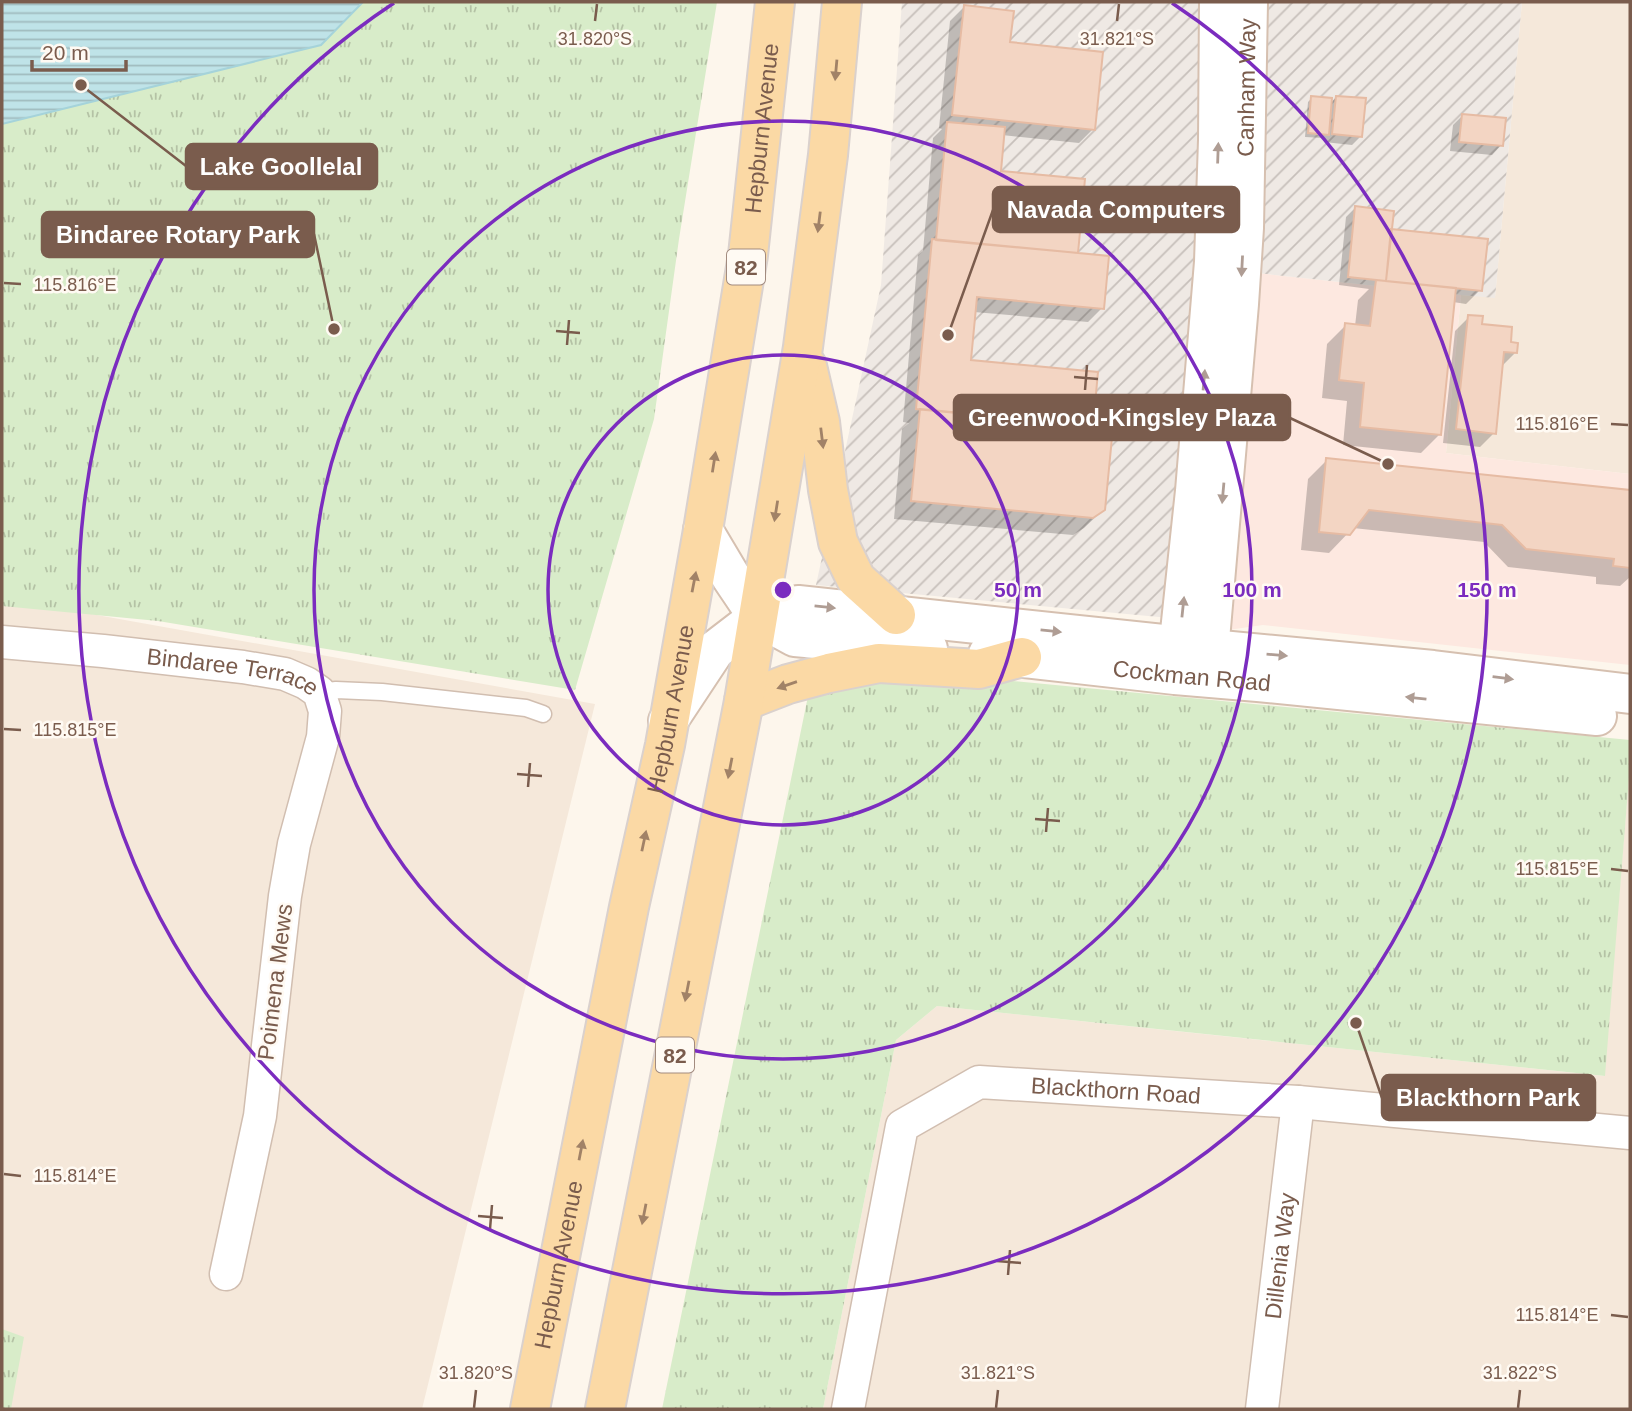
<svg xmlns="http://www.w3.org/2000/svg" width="1632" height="1411" viewBox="0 0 1632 1411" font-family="Helvetica,sans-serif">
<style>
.residential{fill:#f5e8da}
.commercial{fill:#fde8e0}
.industrial{fill:url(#industrial-furrows)}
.grass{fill:url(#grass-tufts)}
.water{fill:url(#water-rules);stroke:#a5d3da;stroke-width:2}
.shadow{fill:#0003}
.building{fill:#f3d5c3;stroke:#e6bba3;stroke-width:2}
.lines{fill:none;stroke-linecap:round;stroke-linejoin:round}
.service-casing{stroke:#d1beb0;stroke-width:19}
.minor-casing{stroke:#d1beb0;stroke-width:35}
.secondary-casing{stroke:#d6c0b0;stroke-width:42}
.primary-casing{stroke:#dad1cd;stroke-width:42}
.service{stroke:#fff;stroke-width:16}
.minor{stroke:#fff;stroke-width:32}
.secondary{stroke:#fff;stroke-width:38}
.primary{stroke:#fbd9a5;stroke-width:38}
.oneway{fill:#a18267}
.oneway2{fill:#af9d94}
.ticks{fill:none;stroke:#7a5c4d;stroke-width:2.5}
.ring{fill:none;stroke:#7b2cbf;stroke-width:3.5}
.labels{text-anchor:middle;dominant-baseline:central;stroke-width:5;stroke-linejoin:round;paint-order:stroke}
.shield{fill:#fffaf3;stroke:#a28b7f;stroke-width:2}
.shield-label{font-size:21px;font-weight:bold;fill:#7a5c4d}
.street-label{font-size:23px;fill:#7a5c4d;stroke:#fffaf3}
.ticks-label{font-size:18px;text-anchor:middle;fill:#7a5c4d;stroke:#fffaf3;stroke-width:5;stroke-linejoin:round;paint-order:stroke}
.centre{fill:#7b2cbf;stroke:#fffaf3;stroke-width:3.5}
.ring-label{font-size:21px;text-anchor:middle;font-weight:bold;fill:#7b2cbf;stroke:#fffaf3;stroke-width:5;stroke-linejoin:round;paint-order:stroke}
.leader{fill:none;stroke:#7a5c4d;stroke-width:2.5}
.callout-dot{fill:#7a5c4d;stroke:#fffaf3;stroke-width:2.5}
.callout{fill:#7a5c4d;stroke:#7a5c4d;stroke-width:2.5}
.callout-label{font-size:24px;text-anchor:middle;font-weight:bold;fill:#fff}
</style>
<defs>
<pattern id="industrial-furrows" width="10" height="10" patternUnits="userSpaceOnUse" patternTransform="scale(1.75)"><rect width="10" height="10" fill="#efe9e4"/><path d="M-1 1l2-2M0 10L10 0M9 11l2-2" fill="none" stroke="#c7c0bb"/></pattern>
<pattern id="grass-tufts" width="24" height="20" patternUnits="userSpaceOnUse" patternTransform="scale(1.75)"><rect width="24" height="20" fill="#d8ecc9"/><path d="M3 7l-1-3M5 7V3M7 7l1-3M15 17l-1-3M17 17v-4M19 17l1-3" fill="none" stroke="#b4c2a5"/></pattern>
<pattern id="water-rules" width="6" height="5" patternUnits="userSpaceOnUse" patternTransform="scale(1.75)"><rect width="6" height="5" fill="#bfe3e8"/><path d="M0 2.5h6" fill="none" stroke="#a0bbbe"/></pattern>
</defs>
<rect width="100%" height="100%" fill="#fdf6ec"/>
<path class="residential" d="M1522 2H1630V474L1446 453 1461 295 1495 297Z
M2 598 595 704 422 1409H2Z
M1630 765V1409H823L896 1040 937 1006 1604 1076Z"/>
<path class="commercial" d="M1257 273 1461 295 1446 453 1630 474V665L1263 625 1221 631Z"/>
<path class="industrial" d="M902 2H1522L1495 298 1461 295 1257 273 1170 618 816 585 881 285Z"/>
<path class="grass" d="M2 2H717L679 239 654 419 575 690 158 621 2 606Z
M815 662 1630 740V765L1605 1076 937 1006 896 1040 823 1409H662Z
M2 1329 24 1337 11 1409H2Z"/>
<path class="water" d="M2 2H363L321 45 2 124Z"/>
<path class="shadow" d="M964 7 1008 43 1093 129 1079 143 1002 135 999 173 1083 181 1076 255 1102 308 1088 322 974 312 969 362 1092 427 1103 510 1084 528 1073 535 894 519 902 429 909 423 903 422 918 255 923 251 933 138 942 129 939 128 950 21Z
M1336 97 1361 136 1352 145 1324 142V138L1305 137 1308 102 1312 98 1330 104Z
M1462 116 1501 145 1492 155 1450 151 1453 125Z
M1355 208 1480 290 1466 304 1453 302 1440 434 1421 453 1343 445 1347 401 1322 398 1327 344 1346 325 1355 326 1358 300 1369 289 1339 285 1346 217Z
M1469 317 1509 344 1515 353 1501 367 1494 433 1480 447 1443 443 1455 331Z
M1327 460 1630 492V577L1620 586 1596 584V577L1508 567 1484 542 1353 528 1329 553 1301 550 1308 479Z"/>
<path class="building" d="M964 5 1014 11 1010 42 1103 52 1095 130 952 115Z
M1311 96 1332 98 1329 135 1308 133Z
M1336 96 1366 98 1362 137 1332 134Z
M1462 114 1506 118 1503 146 1459 142Z
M947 122 1005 127 1001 171 1085 179 1078 253 936 240Z
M1355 206 1394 211 1386 281 1348 277Z
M1391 229 1488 239 1482 291 1386 281Z
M932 239 1109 256 1104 309 977 297 971 360 1098 372 1093 426 916 409Z
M1376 280 1456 288 1441 435 1360 427 1364 383 1339 380 1345 323 1370 326Z
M1468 315 1483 316 1482 324 1512 327 1511 342 1518 343 1517 353 1504 352 1496 434 1456 429Z
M920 409 1113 427 1105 510 1093 518 911 501Z
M1326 458 1630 490V568L1613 566 1614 559 1526 549 1502 525 1369 510 1350 535 1319 532Z"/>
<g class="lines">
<g class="service-casing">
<path id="service" d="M319 692 336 690 382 692 526 708 543 714"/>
</g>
<g class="minor-casing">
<g id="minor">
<path id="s1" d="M2 642 103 651 243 667 285 674 306 683 319 692 325 711 323 737 294 844 285 896 260 1116 226 1274"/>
<path id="s2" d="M848 1409 902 1126 979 1082 1298 1102 1630 1133"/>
<path id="s3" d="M1262 1409 1298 1102"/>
</g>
</g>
<g class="secondary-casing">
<g id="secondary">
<path d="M703 530 731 577 758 617 795 637 928 649"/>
<path id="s4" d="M988 654 1175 675 1258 682 1597 716"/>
<path d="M1176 669 1195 491 1214 262 1218 140 1219 2"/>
<path id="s5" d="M1207 674 1239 304 1244 228 1248 2"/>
<path d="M668 721 715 650 758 617 798 605 1210 649 1433 670 1630 694"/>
</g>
</g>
<g class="primary-casing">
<g id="primary">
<path d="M807 366 820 422 828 490 838 542 856 579 896 615"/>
<path d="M744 701 788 684 829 673 879 663 979 669 1022 657"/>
<path id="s6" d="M530 1409 629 907 665 745 703 530 748 255 775 2"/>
<path d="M605 1409 744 701 803 347 828 155 842 2"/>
</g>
</g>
<use href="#service" class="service"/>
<use href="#minor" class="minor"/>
<use href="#secondary" class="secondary"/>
<use href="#primary" class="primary"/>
</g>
<defs><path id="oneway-solid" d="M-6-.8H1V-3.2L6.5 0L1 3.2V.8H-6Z" transform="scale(1.75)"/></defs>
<g class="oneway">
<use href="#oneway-solid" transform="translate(836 70) rotate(95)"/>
<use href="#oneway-solid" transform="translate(819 222) rotate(97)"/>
<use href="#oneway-solid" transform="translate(822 438) rotate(83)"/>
<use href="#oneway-solid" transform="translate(714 462) rotate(-81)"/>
<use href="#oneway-solid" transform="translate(776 511) rotate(99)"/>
<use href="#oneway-solid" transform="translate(694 582) rotate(-79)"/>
<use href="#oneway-solid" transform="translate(787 685) rotate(161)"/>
<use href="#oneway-solid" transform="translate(730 768) rotate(101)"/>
<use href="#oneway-solid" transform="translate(644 841) rotate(-78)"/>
<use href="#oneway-solid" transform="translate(687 991) rotate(101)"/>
<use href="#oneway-solid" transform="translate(581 1150) rotate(-79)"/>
<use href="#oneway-solid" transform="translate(644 1214) rotate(101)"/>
</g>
<g class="oneway2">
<use href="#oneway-solid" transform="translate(1218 153) rotate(-88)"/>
<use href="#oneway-solid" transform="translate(1242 266) rotate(93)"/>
<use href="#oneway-solid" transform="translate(1204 380) rotate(-85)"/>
<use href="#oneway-solid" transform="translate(1223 493) rotate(95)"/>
<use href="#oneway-solid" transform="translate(825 607) rotate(6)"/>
<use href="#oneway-solid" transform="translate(1183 607) rotate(-84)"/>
<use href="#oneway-solid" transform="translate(1051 631) rotate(6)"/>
<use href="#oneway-solid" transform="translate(1277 655) rotate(5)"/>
<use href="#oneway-solid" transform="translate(1503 678) rotate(7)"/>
<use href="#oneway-solid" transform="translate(1416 698) rotate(-174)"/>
</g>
<path class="ticks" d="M595 21 597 4M1117 21 1119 4M4 283 21 284M556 331 580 333M567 345 569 320M1074 377 1098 379M1085 390 1087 365M1611 424 1628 425M4 729 21 730M517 774 542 776M528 787 530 763M1035 819 1060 821M1046 832 1048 808M1611 869 1628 871M4 1174 21 1176M478 1216 503 1218M490 1229 492 1205M997 1261 1021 1263M1008 1275 1010 1250M1611 1315 1628 1317M474 1408 476 1390M996 1408 998 1390M1518 1408 1520 1390"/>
<g class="ring">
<circle cx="783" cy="590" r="235"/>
<circle cx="783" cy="590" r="469"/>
<path d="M1172 3A704 704 0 1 1 394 3"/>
</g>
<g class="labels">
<g class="shield">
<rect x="727" y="249.5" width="38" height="35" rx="5"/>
<rect x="656" y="1037.5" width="38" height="35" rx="5"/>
</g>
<g class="shield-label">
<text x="746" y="267">82</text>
<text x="675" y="1055">82</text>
</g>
<g class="street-label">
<text stroke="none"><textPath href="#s5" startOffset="588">Canham Way</textPath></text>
<text stroke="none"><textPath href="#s6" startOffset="1302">Hepburn Avenue</textPath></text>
<text stroke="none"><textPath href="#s1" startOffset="233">Bindaree Terrace</textPath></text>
<text stroke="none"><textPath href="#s4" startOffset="205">Cockman Road</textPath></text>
<text stroke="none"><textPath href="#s6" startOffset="714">Hepburn Avenue</textPath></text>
<text transform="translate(275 982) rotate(-83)">Poimena Mews</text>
<text stroke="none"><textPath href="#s2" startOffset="514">Blackthorn Road</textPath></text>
<text stroke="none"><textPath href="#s3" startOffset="154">Dillenia Way</textPath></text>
<text stroke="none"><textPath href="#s6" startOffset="147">Hepburn Avenue</textPath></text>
</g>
</g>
<g class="ticks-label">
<text x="595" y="45">31.820°S</text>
<text x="1117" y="45">31.821°S</text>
<text x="75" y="291">115.816°E</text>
<text x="1557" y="430">115.816°E</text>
<text x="75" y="736">115.815°E</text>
<text x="1557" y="875">115.815°E</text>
<text x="75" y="1182">115.814°E</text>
<text x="1557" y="1321">115.814°E</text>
<text x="476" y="1379">31.820°S</text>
<text x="998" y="1379">31.821°S</text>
<text x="1520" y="1379">31.822°S</text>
</g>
<circle cx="783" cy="590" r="10" class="centre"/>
<g class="ring-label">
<text x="1018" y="597">50 m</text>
<text x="1252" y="597">100 m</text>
<text x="1487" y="597">150 m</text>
</g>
<path class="leader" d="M81 85L186 166M948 335L993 210M334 329L314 234M1388 464L1290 418M1356 1023L1382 1098"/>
<g class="callout-dot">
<circle cx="81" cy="85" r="7"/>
<circle cx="948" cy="335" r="7"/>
<circle cx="334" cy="329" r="7"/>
<circle cx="1388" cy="464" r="7"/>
<circle cx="1356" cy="1023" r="7"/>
</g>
<g class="callout">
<rect x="186" y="144" width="191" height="45" rx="7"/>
<rect x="993" y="187" width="246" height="45" rx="7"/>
<rect x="42" y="212" width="272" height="45" rx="7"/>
<rect x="954" y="395" width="336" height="45" rx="7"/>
<rect x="1382" y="1075" width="213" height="45" rx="7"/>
</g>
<g class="callout-label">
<text x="281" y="175">Lake Goollelal</text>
<text x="1116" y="218">Navada Computers</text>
<text x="178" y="243">Bindaree Rotary Park</text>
<text x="1122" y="426">Greenwood-Kingsley Plaza</text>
<text x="1488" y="1106">Blackthorn Park</text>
</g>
<rect width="1632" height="1411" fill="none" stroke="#7a5c4d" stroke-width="7"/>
<path d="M32 60v10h94v-10" fill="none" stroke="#7a5c4d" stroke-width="3.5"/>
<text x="42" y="60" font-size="21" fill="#7a5c4d" stroke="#fffaf3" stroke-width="5" paint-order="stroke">20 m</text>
</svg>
